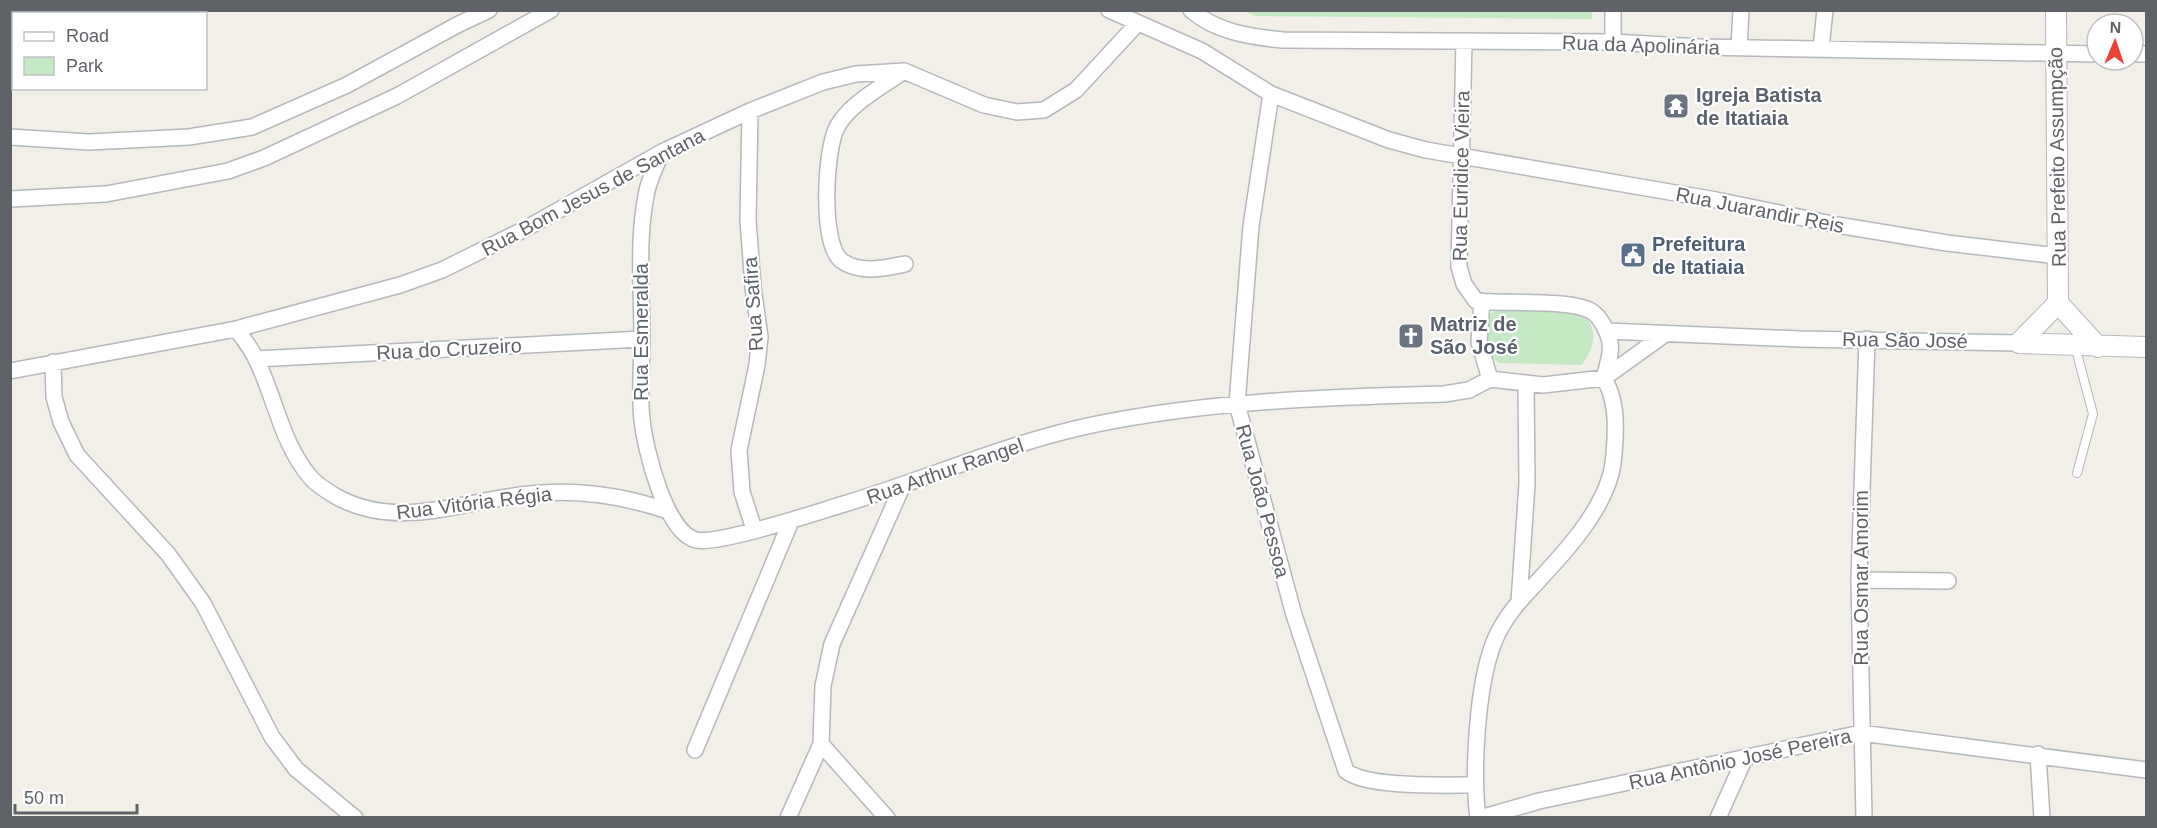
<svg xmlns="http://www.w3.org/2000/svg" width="2157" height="828" viewBox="0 0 2157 828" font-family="Arial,sans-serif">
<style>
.green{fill:#c5e8c5}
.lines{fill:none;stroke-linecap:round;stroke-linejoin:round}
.service-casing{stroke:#b5b8bc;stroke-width:10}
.minor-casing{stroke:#b5b8bc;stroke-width:18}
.tertiary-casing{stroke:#b5b8bc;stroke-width:22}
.service{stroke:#fff;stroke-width:8}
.minor{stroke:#fff;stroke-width:15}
.tertiary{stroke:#fff;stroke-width:20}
.labels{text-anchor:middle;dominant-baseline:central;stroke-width:4.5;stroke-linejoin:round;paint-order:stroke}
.street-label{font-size:20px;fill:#5f6368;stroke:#fff}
.worship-label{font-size:20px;font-weight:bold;fill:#5b616d;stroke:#fff;text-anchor:start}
.service-label{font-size:20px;font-weight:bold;fill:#4e5e75;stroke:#fff;text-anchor:start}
</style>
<rect width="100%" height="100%" fill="#f1efe8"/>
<path class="green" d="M1592 11V19L1256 16 1244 11Z
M1497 308 1581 312C1599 328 1596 347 1581 365L1499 363 1486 352 1484 320Z"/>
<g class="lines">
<g class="service-casing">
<path id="service" d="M2075 346 2093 414 2077 473"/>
</g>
<g class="minor-casing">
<path id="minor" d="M1109 10 1202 51 1271 94 1389 140 1426 150 1716 200 1837 225 1947 243 2058 256
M1191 10C1216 32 1251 37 1283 40L1613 42 1700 47 2097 54
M1464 41 1459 267 1464 284 1476 301C1503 304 1571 299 1591 311 1600 316 1608 332 1610 342 1612 354 1607 366 1604 378L1543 385 1490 379 1479 342 1482 301
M1613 42V10
M1739 47 1741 10
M1821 48 1825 10
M2133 54H2146
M904 71C882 87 850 103 837 127 825 150 820 245 842 261 860 274 886 268 905 264
M1271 94 1251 226 1237 404 1294 615 1346 771C1367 788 1445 785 1474 785
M750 111 748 220 753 287 760 337 757 365 739 450 742 492 754 529
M10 137 89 142 189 137 252 127 347 85 459 24 489 10
M662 152C656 166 648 181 646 196 637 242 642 291 642 338 642 365 639 393 642 420 645 448 665 532 696 540 719 545 817 512 844 504 927 479 1007 443 1092 425 1207 401 1327 397 1444 394L1469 390 1490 379
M10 199 106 194 228 171 264 158 397 96 551 10
M236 329C243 338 251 348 256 359 276 399 281 443 311 478 318 486 329 492 337 497 403 533 473 496 542 493 586 490 627 497 668 511
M1607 331 1800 339 2019 343
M256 359 642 339
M53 362 54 397 61 422 77 455 168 554 203 603 272 737 296 769 355 818
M10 371 236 329 400 285 442 270 525 229 662 152 750 111 823 82 856 74 904 71 984 105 1017 112 1044 110 1076 90 1137 24
M1859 580 1948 581
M1519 602 1527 484 1526 385
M821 744 887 818
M695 750 791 521
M2038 754 2042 818
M788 818 821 744 823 686 832 644 902 487
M1478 818C1472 772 1477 685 1494 642 1504 617 1521 599 1539 580 1565 552 1597 517 1609 480 1614 468 1614 453 1615 440 1616 417 1615 398 1604 378L1664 335
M1480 818 1539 801 1861 733 2146 770
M1718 818 1744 760
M1864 818 1859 580 1867 339"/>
</g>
<g class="tertiary-casing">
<path id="tertiary" d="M2056 10 2058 303 2098 347
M2019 343 2146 347
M2019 343 2058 303"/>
</g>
<use href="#service" class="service"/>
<use href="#minor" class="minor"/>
<use href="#tertiary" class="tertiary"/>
</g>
<defs>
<g id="temple-square" transform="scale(1.35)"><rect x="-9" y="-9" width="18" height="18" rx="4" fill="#6b7280" stroke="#fff"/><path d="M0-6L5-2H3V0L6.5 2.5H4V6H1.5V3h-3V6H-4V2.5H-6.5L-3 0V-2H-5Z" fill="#fff"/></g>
<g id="civic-square" transform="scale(1.35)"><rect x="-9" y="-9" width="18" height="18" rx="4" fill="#5c6f8a" stroke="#fff"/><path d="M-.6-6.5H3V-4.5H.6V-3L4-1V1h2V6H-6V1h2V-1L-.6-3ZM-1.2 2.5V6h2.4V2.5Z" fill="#fff"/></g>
<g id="church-square" transform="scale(1.35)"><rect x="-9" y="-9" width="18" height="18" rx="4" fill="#6b7280" stroke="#fff"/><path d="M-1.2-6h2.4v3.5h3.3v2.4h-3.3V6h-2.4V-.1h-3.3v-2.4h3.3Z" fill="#fff"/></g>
</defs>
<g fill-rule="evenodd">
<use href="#temple-square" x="1676" y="106"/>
<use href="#civic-square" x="1633" y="255"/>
<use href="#church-square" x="1411" y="336"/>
</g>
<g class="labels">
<g class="street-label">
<text transform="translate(1641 45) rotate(2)">Rua da Apolinária</text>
<text transform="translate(2057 157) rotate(-91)">Rua Prefeito Assumpção</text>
<text transform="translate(1461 176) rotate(-89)">Rua Euridice Vieira</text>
<text transform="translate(593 192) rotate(-28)">Rua Bom Jesus de Santana</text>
<text transform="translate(1760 210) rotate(11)">Rua Juarandir Reis</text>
<text transform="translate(753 304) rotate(-94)">Rua Safira</text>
<text transform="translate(641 332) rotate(-90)">Rua Esmeralda</text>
<text transform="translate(1905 340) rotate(1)">Rua São José</text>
<text transform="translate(449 349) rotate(-3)">Rua do Cruzeiro</text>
<text transform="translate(945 471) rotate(-19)">Rua Arthur Rangel</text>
<text transform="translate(1263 501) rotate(75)">Rua João Pessoa</text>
<text transform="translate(474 503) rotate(-7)">Rua Vitória Régia</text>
<text transform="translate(1861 578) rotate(-90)">Rua Osmar Amorim</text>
<text transform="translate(1740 759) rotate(-12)">Rua Antônio José Pereira</text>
</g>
<g class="worship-label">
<text x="1696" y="95">Igreja Batista<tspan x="1696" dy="23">de Itatiaia</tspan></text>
<text x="1430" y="324">Matriz de<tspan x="1430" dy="23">São José</tspan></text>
</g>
<g class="service-label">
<text x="1652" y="244">Prefeitura<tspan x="1652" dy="23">de Itatiaia</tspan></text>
</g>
</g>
<rect width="2157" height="828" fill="none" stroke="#5f6368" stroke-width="24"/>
<rect x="12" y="12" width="195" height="78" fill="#ffffff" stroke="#bfc1c3" stroke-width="1.5"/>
<rect x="24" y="32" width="30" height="9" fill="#ffffff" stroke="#bfc1c3" stroke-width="1.5"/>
<text x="66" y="42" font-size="18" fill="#5f6368">Road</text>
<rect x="24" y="57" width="30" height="18" fill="#c5e8c5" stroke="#bfc1c3" stroke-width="1.5"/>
<text x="66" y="72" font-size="18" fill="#5f6368">Park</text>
<g transform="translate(2115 42) rotate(2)"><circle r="28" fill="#ffffff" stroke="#bfc1c3" stroke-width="1.5"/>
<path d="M0-4.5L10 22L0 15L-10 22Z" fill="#ea4335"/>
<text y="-9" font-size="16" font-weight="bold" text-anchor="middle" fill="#5f6368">N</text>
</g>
<path d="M15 804v9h122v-9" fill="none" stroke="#5f6368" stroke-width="3"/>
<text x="24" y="804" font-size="18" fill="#5f6368" stroke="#ffffff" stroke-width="4.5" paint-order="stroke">50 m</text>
</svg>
